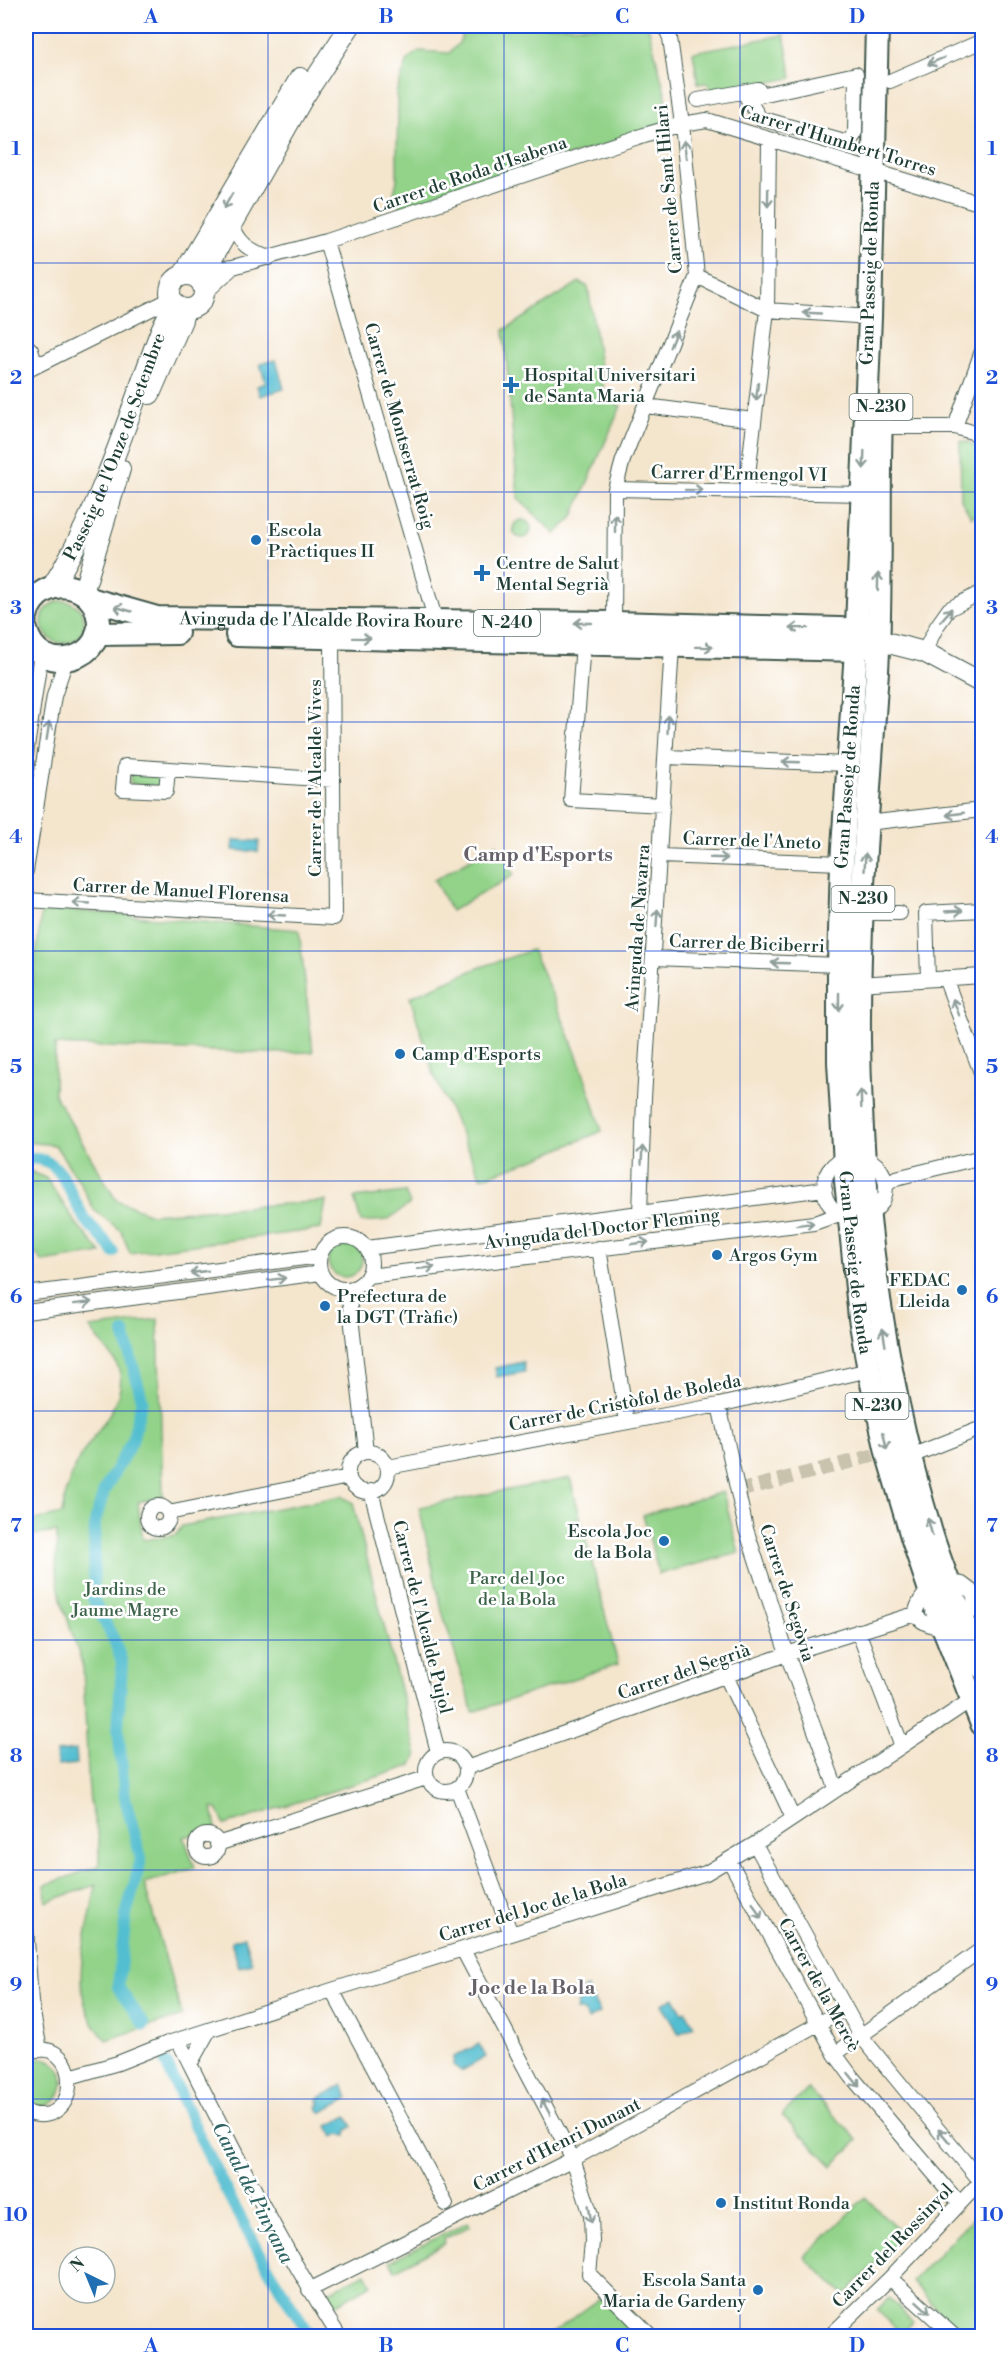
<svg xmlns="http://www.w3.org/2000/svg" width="1008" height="2362" viewBox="0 0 1008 2362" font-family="'Libre Bodoni',serif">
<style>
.green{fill:#92d389;stroke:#58885e;stroke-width:1.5}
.water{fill:#53bed0;stroke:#397e82;stroke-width:1.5}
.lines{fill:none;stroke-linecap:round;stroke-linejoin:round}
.canal{stroke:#53bed0;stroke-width:12}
.street-tunnel{stroke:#c9c3ae;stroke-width:14;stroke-dasharray:14 7;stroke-linecap:butt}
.street-casing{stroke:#3f564b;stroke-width:16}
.secondary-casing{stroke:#3f564b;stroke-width:22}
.primary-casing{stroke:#3f564b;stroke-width:26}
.street{stroke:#fff;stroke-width:14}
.secondary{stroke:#fff;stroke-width:20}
.primary{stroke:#fff;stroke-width:22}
.oneway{stroke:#8f9e9a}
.grid{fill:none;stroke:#1d4ed8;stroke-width:1.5;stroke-opacity:0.55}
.poi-dot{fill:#1f6fb2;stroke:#fff;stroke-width:2}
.labels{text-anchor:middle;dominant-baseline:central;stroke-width:5;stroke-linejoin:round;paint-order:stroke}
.shield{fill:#fff;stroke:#627771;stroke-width:1.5}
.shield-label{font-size:16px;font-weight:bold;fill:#1f3d34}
.street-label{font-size:18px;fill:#1f3d34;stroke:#fff}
.poi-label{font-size:18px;fill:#1f3d34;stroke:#fff;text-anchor:start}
.park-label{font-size:18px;fill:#3c6249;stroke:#fff}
.neighbourhood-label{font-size:20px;font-weight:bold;fill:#666269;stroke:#fff}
.water-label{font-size:20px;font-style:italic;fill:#2f6463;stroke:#fff}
.neatline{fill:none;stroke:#1d4ed8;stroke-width:2}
.grid-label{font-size:20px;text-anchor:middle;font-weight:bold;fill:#1d4ed8}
</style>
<rect width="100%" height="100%" fill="#fff"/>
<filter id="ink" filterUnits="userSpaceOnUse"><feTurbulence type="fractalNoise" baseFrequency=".0167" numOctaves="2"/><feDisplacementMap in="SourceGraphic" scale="12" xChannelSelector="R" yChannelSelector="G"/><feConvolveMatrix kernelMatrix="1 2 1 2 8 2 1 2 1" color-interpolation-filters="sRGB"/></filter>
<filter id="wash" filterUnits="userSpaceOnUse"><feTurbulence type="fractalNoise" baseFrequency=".008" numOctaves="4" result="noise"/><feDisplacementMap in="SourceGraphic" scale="24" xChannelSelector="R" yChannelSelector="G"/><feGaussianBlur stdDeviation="1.35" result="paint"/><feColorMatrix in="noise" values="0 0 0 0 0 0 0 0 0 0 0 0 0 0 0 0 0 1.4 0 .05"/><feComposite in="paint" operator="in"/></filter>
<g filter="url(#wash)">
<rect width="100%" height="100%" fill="#f4e5cd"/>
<path class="green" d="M466 26H648L666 96 668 124 404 210 397 203 394 193 397 180V152L398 111 396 93 408 60 413 55 419 51 449 53 459 43Z
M784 35 792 78 710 93 708 83 698 84 693 52Z
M579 282 588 287 605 399 621 406 572 518 555 534 518 498 504 330Z
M960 441 968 442 982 450V512L971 517 961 500Z
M513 529a9 9 0 1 1 18 0a9 9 0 1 1-18 0Z
M42 622a21 21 0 1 1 42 0a21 21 0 1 1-42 0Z
M134 772 160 773 163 776 161 783 158 786 132 784 130 781 131 774Z
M497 844 514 875 451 911 434 880Z
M42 908 299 930 313 1052 269 1053 55 1045 54 1094 116 1200 151 1214 326 1201 321 1229 130 1253 121 1231 94 1210 79 1181 55 1145 26 1142V1028Z
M532 950C560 1009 584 1068 602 1131L538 1158 481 1178 434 1075 410 997 478 968Z
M30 1171 46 1178 76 1223 101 1253 43 1262 26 1243V1172Z
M405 1192 410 1204 387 1220 361 1222 354 1198Z
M328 1260a17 17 0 1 1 34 0a17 17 0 1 1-34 0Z
M158 1319 163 1497 138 1502 143 1540 176 1535 182 1526 342 1496 353 1503 417 1756 411 1766 225 1825 217 1809 212 1808 216 1828 184 1837 195 1868 144 1883 182 2016 106 2040C62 1992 88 1941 96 1885L46 1902 45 1885 99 1866V1839L90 1803 88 1777 83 1667 61 1599 56 1571 57 1532 26 1536V1522L62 1514C65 1497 68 1481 76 1465 89 1436 129 1404 119 1370 114 1355 99 1341 90 1328Z
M570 1478 618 1664 473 1712 442 1611 419 1507Z
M723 1492 739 1553 659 1574 643 1515Z
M33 2058C79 2053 68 2123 26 2103V2061Z
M808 2089 858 2140 832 2166 782 2115Z
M865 2197 904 2235 844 2295 805 2257Z
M979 2212 982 2216V2336H960L912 2281Z
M468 2222 470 2226 444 2239 445 2243 395 2270 390 2261Z
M366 2273 372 2284 333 2306 325 2293Z
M601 2298 640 2336H548Z
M889 2298 913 2322 902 2334 877 2310Z"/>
<path class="water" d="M276 360 284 389 260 396 257 386 266 383 260 364Z
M234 840 259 841 258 852 233 850Z
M523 1362 525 1372 497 1377 495 1368Z
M76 1750 77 1764 57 1766 56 1752Z
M244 1937 252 1963 239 1967 231 1941Z
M587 1988 600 2013 588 2020 584 2012 576 2010 578 2002 574 1994Z
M674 1998 683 2013 686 2011 694 2026 679 2034 662 2004Z
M479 2044 486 2057 461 2071 453 2065 454 2057Z
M343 2085 349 2098 321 2113 317 2106 320 2104 317 2099Z
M347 2116 353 2127 347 2130 346 2136 339 2134 334 2137 328 2126Z"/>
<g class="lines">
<path class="canal" d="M26 1159C66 1154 67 1196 86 1220 94 1231 106 1239 113 1252
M124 1333 142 1399 132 1441 104 1491 95 1522 93 1599 115 1642 122 1663 118 1728 125 1798 141 1859 126 1915 118 1987 144 2025
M166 2063C208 2158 253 2250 311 2336"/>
</g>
</g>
<g filter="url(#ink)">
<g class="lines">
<path class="street-tunnel" d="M738 1491 887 1452"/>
<g class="street-casing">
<path id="street" d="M856 74 855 134 848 143 760 118 747 98Z
M890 81 982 41
M698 100 758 89
M232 223C238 244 250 250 269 258
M326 241 436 622
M697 276 767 310 870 317
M204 277 213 269 233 267 326 241 644 135 682 124 707 120 982 204
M205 293 233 267
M26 345 31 350 34 360 42 363
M26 371 171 299
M646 406 753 420
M880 427H955L982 435
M955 427 982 351
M615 489 862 494
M746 492 767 310 769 139
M614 623 615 489 623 460 697 276 682 124 670 38 665 26
M583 644 571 800 663 805
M924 652 937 626 949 609 982 592
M26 754 41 653
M666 757 849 764
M168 769 166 791 123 789 125 766 333 780
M867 823 982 810
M660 856 842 863
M26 871 54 696 64 666 72 658
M26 900 334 918 332 638
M862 913H900
M654 958 839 965
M945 978 982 1075
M928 979 926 913 982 910
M859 984 982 976
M824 1187a31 31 0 1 1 62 0a31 31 0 1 1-62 0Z
M886 1185 896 1178 982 1157
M640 1213 644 1098 672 646
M319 1263a26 26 0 1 1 52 0a26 26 0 1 1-52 0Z
M367 1248 825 1189
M599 1248 627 1422
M368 1276 814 1223 840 1214
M348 1289 366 1452
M26 1294 320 1256
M26 1312 321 1273
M719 1405 746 1529 787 1654 836 1788
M348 1472a20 20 0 1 1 40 0a20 20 0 1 1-40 0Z
M911 1456 982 1428
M388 1467 719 1405 869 1370
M371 1491 438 1752
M147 1517a11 11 0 1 1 22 0a11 11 0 1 1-22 0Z
M168 1513 349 1477
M950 1582 962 1584 974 1593C979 1625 933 1639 915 1614 920 1596 931 1584 950 1582Z
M858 1631 902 1746
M726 1676 793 1818
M426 1771a20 20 0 1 1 40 0a20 20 0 1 1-40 0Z
M466 1768 787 1654 915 1614
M457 1788 511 1934
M196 1846a11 11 0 1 1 22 0a11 11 0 1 1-22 0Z
M217 1844 426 1778
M755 1844 861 2036 982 2183
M729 1860 835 2054 852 2077 959 2203
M26 1925 31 2002 40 2050
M463 1950 573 2159 591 2215 592 2242 589 2274 651 2336
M332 1990 446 2204
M178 2040C229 2141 278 2241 339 2336
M26 2053C83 2030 84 2134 26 2112
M835 2054 982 1949
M190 2064 209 2030
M70 2077 118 2063 168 2043 332 1990 706 1873 755 1844 971 1700
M890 2278 954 2336
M309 2290 573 2159 845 2009
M830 2336 890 2278 981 2181"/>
</g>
<g class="secondary-casing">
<g id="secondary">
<circle cx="187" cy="292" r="17"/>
<path d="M183 275 300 78"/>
<path d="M200 280 303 98 350 26"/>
<path d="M150 394 182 320 184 310"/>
<path id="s1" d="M52 587C101 509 128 416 161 330L174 304"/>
<path d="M83 593 120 469"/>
<path d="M877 640 924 652 982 683"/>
</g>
</g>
<g class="primary-casing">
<g id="primary">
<path id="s2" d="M877 26 870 317 856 650 842 863 839 965V1062L846 1181 860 1318 869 1370 887 1452 913 1540 938 1614 982 1724"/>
<path d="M881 417C878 501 882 587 877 671 869 794 858 917 859 1040 861 1208 883 1376 932 1536 946 1580 965 1624 982 1667"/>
<path id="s3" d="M90 599 157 618 614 623 839 629 857 630 871 637"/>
<path d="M26 616C31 594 54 580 76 589 86 593 94 601 97 612 112 659 39 681 26 630"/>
<path d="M97 634 177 633"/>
<path d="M237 635 856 650 868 645"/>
</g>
</g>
<use href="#street" class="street"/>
<use href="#secondary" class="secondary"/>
<use href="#primary" class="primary"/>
</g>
<defs><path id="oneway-shaft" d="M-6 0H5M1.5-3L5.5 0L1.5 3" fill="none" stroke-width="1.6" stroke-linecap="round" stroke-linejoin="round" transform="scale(1.5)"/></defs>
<g class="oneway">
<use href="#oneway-shaft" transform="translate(936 61) rotate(157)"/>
<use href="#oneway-shaft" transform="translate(685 149) rotate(-96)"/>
<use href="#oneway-shaft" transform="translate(768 198) rotate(91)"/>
<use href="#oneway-shaft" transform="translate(228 201) rotate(120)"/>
<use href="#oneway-shaft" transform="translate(812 313) rotate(-177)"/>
<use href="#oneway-shaft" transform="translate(673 339) rotate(-68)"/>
<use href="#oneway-shaft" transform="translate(757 392) rotate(97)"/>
<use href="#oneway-shaft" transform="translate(864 460) rotate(92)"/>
<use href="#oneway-shaft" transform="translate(694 490) rotate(1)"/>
<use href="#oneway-shaft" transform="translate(615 523) rotate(-90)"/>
<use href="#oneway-shaft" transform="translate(878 582) rotate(-89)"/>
<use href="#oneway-shaft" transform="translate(123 609) rotate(-164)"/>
<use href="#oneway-shaft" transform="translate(946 615) rotate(-49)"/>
<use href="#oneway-shaft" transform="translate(583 623) rotate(-180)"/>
<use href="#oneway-shaft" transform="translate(799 628) rotate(-179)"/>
<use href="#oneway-shaft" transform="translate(362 638) rotate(1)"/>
<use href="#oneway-shaft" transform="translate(704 647) rotate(1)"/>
<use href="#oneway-shaft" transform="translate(668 724) rotate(-87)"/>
<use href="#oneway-shaft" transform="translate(48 731) rotate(-81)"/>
<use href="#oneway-shaft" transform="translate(791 762) rotate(-178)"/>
<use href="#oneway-shaft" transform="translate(955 814) rotate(172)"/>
<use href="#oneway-shaft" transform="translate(719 858) rotate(2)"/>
<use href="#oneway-shaft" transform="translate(865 862) rotate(-87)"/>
<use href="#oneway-shaft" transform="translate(81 903) rotate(-177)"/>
<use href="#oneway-shaft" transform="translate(954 911) rotate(-3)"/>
<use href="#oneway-shaft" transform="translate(276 915) rotate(-177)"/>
<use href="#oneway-shaft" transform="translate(657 918) rotate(-86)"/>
<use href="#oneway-shaft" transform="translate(780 963) rotate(-178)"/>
<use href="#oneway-shaft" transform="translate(839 1002) rotate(90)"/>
<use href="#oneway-shaft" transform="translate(956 1007) rotate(-111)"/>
<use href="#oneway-shaft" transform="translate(861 1099) rotate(-92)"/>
<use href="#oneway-shaft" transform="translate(642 1155) rotate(-87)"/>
<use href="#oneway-shaft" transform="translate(805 1224) rotate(-7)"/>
<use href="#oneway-shaft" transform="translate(640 1243) rotate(-7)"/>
<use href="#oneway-shaft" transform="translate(426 1268) rotate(-7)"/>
<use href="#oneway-shaft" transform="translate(199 1272) rotate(172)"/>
<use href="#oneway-shaft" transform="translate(277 1279) rotate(-7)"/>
<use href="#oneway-shaft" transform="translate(83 1303) rotate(-7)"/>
<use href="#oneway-shaft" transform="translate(884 1337) rotate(-99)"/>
<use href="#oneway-shaft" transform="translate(885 1441) rotate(78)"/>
<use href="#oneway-shaft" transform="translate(930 1527) rotate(-105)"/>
<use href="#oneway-shaft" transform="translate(757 1911) rotate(61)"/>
<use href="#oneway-shaft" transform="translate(854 2080) rotate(51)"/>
<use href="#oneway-shaft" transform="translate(546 2107) rotate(-118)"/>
<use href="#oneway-shaft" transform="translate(944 2136) rotate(-130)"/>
<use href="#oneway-shaft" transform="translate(590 2214) rotate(81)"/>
<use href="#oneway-shaft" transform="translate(923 2307) rotate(42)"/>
</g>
</g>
<path class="grid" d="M268 26V2336M504 26V2336M740 26V2336M26 263H982M26 492H982M26 722H982M26 951H982M26 1181H982M26 1411H982M26 1640H982M26 1870H982M26 2099H982"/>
<g class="poi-dot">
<path d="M508 376h6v6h6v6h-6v6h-6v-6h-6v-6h6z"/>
<circle cx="256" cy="540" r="6"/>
<path d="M479 564h6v6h6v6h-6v6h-6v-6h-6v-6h6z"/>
<circle cx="400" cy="1054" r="6"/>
<circle cx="717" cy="1255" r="6"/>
<circle cx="962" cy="1290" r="6"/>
<circle cx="325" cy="1306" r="6"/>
<circle cx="664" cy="1541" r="6"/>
<circle cx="721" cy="2203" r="6"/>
<circle cx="758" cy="2290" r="6"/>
</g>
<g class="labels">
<g class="shield">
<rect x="849.5" y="394" width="63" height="26" rx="4.5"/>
<rect x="474" y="610" width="66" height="26" rx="4.5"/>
<rect x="831.5" y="886" width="63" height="26" rx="4.5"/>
<rect x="845.5" y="1393" width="63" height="26" rx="4.5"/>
</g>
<g class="shield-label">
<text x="881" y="407">N-230</text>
<text x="507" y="623">N-240</text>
<text x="863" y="899">N-230</text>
<text x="877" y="1406">N-230</text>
</g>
<g class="street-label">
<text transform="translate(838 141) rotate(17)">Carrer d'Humbert Torres</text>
<text transform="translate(470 175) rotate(-19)">Carrer de Roda d'Isabena</text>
<text transform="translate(669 189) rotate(-95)">Carrer de Sant Hilari</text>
<text transform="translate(870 273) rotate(-88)">Gran Passeig de Ronda</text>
<text transform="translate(399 426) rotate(74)">Carrer de Montserrat Roig</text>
<text stroke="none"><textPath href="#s1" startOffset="154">Passeig de l'Onze de Setembre</textPath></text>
<text transform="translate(739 474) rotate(1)">Carrer d'Ermengol VI</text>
<text stroke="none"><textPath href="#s3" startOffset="234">Avinguda de l'Alcalde Rovira Roure</textPath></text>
<text transform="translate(848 777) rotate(-86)">Gran Passeig de Ronda</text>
<text transform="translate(315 778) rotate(-90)">Carrer de l'Alcalde Vives</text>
<text transform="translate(752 841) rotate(2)">Carrer de l'Aneto</text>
<text transform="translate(181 891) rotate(3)">Carrer de Manuel Florensa</text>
<text transform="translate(638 928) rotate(-86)">Avinguda de Navarra</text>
<text transform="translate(747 944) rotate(2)">Carrer de Biciberri</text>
<text transform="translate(602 1229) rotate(-7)">Avinguda del Doctor Fleming</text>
<text stroke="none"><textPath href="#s2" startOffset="1238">Gran Passeig de Ronda</textPath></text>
<text transform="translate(625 1403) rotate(-11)">Carrer de Cristòfol de Boleda</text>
<text transform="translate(787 1593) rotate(72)">Carrer de Segòvia</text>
<text transform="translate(422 1617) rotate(76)">Carrer de l'Alcalde Pujol</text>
<text transform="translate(684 1672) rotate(-19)">Carrer del Segrià</text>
<text transform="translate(533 1908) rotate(-17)">Carrer del Joc de la Bola</text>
<text transform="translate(819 1985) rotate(61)">Carrer de la Mercè</text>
<text transform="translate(557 2145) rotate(-27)">Carrer d'Henri Dunant</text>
<text transform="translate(893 2246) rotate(-46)">Carrer del Rossinyol</text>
</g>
<g class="poi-label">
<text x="524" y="375">Hospital Universitari<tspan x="524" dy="21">de Santa Maria</tspan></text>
<text x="268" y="530">Escola<tspan x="268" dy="21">Pràctiques II</tspan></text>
<text x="496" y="563">Centre de Salut<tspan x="496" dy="21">Mental Segrià</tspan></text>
<text x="412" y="1054">Camp d'Esports</text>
<text x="729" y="1255">Argos Gym</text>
<text x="950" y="1280" text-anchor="end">FEDAC<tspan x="950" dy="21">Lleida</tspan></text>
<text x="337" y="1296">Prefectura de<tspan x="337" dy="21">la DGT (Tràfic)</tspan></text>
<text x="652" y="1531" text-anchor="end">Escola Joc<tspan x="652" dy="21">de la Bola</tspan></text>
<text x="733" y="2203">Institut Ronda</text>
<text x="746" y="2280" text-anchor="end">Escola Santa<tspan x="746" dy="21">Maria de Gardeny</tspan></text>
</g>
<g class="park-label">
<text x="517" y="1578">Parc del Joc<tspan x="517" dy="21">de la Bola</tspan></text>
<text x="125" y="1589">Jardins de<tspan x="125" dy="21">Jaume Magre</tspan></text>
</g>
<g class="neighbourhood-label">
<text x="538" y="855">Camp d'Esports</text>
<text x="533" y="1988">Joc de la Bola</text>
</g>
<g class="water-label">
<text transform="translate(252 2193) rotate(63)">Canal de Pinyana</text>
</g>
</g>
<rect width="1008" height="2362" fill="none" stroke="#fff" stroke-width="66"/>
<g transform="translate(87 2275) rotate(317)"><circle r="28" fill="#ffffff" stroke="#a5b1ae" stroke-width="1.5"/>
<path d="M0-4.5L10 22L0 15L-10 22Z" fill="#1f6fb2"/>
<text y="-9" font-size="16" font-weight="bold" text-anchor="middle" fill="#1f3d34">N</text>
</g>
<rect x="33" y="33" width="942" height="2296" class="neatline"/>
<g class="grid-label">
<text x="151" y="23">A</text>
<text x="386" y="23">B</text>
<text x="622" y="23">C</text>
<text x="857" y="23">D</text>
<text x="16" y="155">1</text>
<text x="992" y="155">1</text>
<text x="16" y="384">2</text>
<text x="992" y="384">2</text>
<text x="16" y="614">3</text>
<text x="992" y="614">3</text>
<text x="16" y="843">4</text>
<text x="992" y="843">4</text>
<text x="16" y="1073">5</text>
<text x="992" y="1073">5</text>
<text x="16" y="1303">6</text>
<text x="992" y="1303">6</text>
<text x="16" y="1532">7</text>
<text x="992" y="1532">7</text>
<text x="16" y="1762">8</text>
<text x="992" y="1762">8</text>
<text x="16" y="1991">9</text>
<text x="992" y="1991">9</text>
<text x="16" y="2221">10</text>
<text x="992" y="2221">10</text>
<text x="151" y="2352">A</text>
<text x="386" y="2352">B</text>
<text x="622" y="2352">C</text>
<text x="857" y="2352">D</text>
</g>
</svg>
